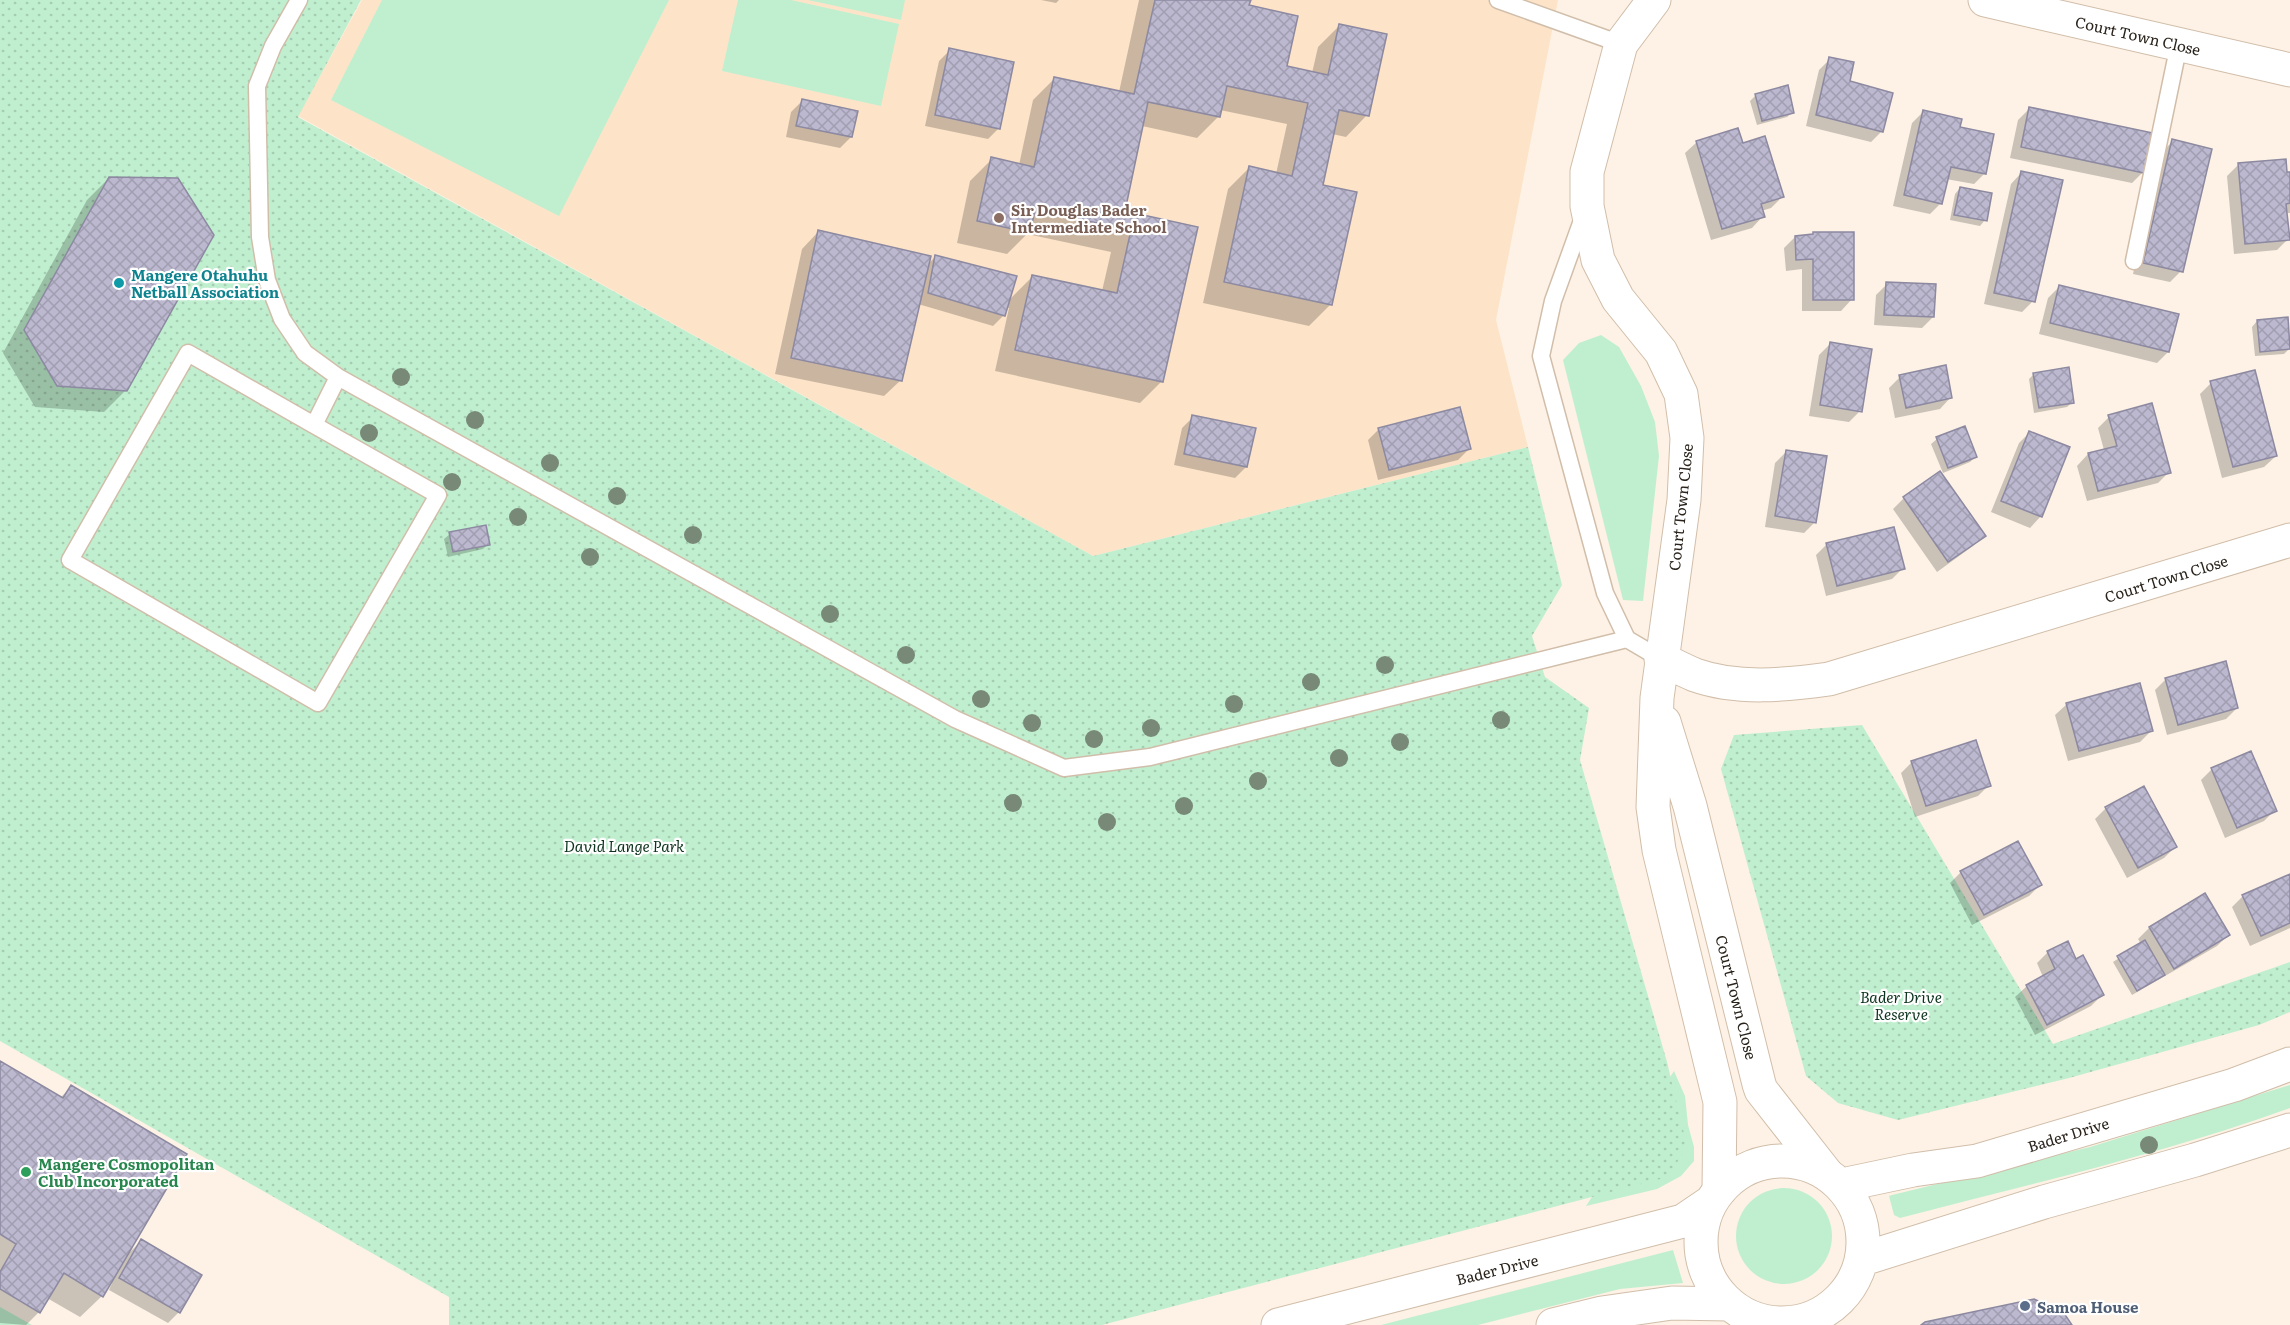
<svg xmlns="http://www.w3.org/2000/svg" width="2290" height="1325" viewBox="0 0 2290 1325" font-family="Literata,serif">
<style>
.built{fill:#fde4c9}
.green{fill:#c0efcf}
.park{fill:url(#park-dots)}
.shadow{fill:#0003}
.building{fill:url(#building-cross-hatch);stroke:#8c89a1;stroke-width:1.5}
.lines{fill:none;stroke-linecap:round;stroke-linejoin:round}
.service-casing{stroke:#d1beaa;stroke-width:19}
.minor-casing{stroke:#d1beaa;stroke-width:35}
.secondary-casing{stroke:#d1beaa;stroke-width:35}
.service{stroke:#fff;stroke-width:16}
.minor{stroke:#fff;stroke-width:33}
.secondary{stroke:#fff;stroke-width:33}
.tree{fill:#788977}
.education-dot{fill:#8d6e63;stroke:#fff;stroke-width:2}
.culture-dot{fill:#0f9aa8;stroke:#fff;stroke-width:2}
.leisure-dot{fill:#2e9e5b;stroke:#fff;stroke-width:2}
.service-dot{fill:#5c6f8a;stroke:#fff;stroke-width:2}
.labels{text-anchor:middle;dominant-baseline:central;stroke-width:4.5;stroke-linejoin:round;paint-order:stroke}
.street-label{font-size:15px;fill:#2a241c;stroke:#fff}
.education-label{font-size:15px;font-weight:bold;fill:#785e54;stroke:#fff;text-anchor:start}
.culture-label{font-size:15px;font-weight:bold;fill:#0d838f;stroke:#fff;text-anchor:start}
.park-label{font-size:15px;font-style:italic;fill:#0c331d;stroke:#fff}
.leisure-label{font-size:15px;font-weight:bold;fill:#27864d;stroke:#fff;text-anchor:start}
.service-label{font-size:15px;font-weight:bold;fill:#4e5e75;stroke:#fff;text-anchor:start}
</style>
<defs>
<pattern id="park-dots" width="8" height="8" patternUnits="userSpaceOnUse" patternTransform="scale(1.5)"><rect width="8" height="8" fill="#c0efcf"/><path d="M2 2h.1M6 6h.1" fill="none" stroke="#a5cdb1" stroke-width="1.8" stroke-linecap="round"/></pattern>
<pattern id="building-cross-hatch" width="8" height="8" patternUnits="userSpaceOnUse" patternTransform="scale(1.5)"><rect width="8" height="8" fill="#bbb8d0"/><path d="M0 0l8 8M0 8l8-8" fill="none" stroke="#a19eb2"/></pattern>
</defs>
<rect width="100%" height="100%" fill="#fdf2e5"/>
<path class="built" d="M362 0H1558L1496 320 1528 447 1093 556 298 116Z"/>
<path class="green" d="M382 0H669L559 216 331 100Z
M738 0H791L899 24 881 106 722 71Z
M808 0H905L901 20Z
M1601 335 1619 347 1641 386 1655 422 1659 456 1643 601 1623 600 1563 360 1579 343Z
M1674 1071 1685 1096 1688 1125 1694 1147V1161L1681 1176 1657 1189 1586 1206Z
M2290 1085V1108C2163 1154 2030 1184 1900 1218L1894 1215 1889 1196 1892 1195 2090 1147Z
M1736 1236a48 48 0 1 1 96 0a48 48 0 1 1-96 0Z
M1673 1250 1683 1283 1620 1289 1478 1325H1381Z
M0 1307 32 1325H0Z"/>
<path class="park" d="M0 0H361L298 117 1093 556 1528 447 1562 585 1532 636 1545 677 1589 708 1580 760 1667 1062 1687 1146 1668 1177 1102 1325H449V1297L0 1041Z
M1862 725 2053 1044 2290 962V1012L2259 1025 2069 1078 1898 1120 1838 1103 1806 1076 1721 769 1734 735Z"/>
<path class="shadow" d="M1041 0H1059L1056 3Z
M1139 0H1249L1248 6 1285 67 1312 73 1318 47 1339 26 1367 115 1346 137 1332 134 1321 186 1331 304 1309 326 1203 303 1228 189 1249 168 1276 174 1287 124 1220 110 1219 116 1197 138 1142 126 1123 213 1196 228 1162 381 1140 403 995 371 1009 308 1006 307 1004 315 993 326 918 304 901 380 884 396 775 374 802 249 818 232 927 265 936 256 1008 301 1032 277 1102 291 1111 252 1027 234 1007 254 957 243 970 181 992 159 1019 165 1033 100 1055 78 1119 92Z
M950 50 999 128 988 139 925 126 939 61Z
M1830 59 1882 131 1871 142 1806 126 1819 70Z
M1756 95 1793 112 1787 117 1757 125 1750 101Z
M802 101 851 137 840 148 786 137 791 112Z
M2030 108 2143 172 2132 183 2010 158 2018 120Z
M1923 112 1958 128 1985 173 1974 184 1946 179 1941 203 1930 214 1893 206 1912 123Z
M2173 141 2181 271 2170 282 2133 274 2162 152Z
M1697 142 1742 145 1782 197 1771 208 1761 211 1763 216 1752 228 1711 240 1685 153Z
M2238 165 2290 173V213H2285L2288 239 2277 250 2234 254 2227 176Z
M2022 172 2033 301 2022 312 1984 304 2011 184Z
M109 178 126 390 104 412 35 407 3 353 87 200Z
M1960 188 1985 220 1980 226 1950 220 1955 194Z
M1795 237 1852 299 1841 311H1802V269L1786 271 1784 248Z
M1887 284 1933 317 1922 328 1874 325 1876 295Z
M2059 287 2168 352 2157 363 2039 334 2048 298Z
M2257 321 2289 349 2284 354 2255 356 2252 327Z
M1830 344 1860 411 1849 422 1809 416 1819 355Z
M2034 374 2072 402 2067 407 2034 413 2029 379Z
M1900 377 1951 397 1940 409 1895 418 1889 388Z
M2211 383 2276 456 2264 467 2222 478 2200 394Z
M1193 417 1246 467 1235 478 1174 465 1182 428Z
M2109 417 2169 472 2158 483 2087 501 2077 466 2088 454 2104 450 2098 428Z
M1964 428 1975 457 1970 462 1943 473 1931 444 1937 439Z
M1379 429 1469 449 1458 460 1378 480 1368 440Z
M2030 432 2069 447 2041 516 2030 528 1991 512 2019 443Z
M1786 452 1815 522 1804 533 1765 527 1775 463Z
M1904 498 1984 535 1973 546 1937 572 1893 509Z
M450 534 488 544 483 549 448 557 444 539Z
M1827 544 1903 568 1892 579 1826 596 1816 555Z
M2166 679 2237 708 2226 719 2167 735 2155 690Z
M2067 704 2151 731 2140 742 2068 761 2055 715Z
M1912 762 1989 785 1978 796 1915 817 1901 773Z
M2212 769 2275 810 2264 821 2225 838 2201 780Z
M2106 808 2175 847 2164 858 2127 878 2095 819Z
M1961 872 2040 885 2029 896 1972 925 1950 883Z
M2290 875V928L2250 946 2232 907 2243 896Z
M2205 896 2228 935 2217 946 2132 995 2113 962 2141 944 2138 939 2149 928Z
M2048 952 2075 961 2102 995 2091 1006 2035 1035 2015 997 2027 986 2043 977 2037 963Z
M0 1063 60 1098 71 1087 127 1255 141 1241 200 1275 179 1312 168 1323 109 1290 112 1283 110 1282 102 1296 80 1317 47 1298 39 1312 26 1325 0 1323Z"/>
<path class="building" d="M1155 0H1251L1249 5 1298 16 1287 66 1328 75 1339 24 1387 34 1369 116 1339 110 1323 185 1357 192 1332 305 1224 282 1249 166 1292 176 1308 103 1227 86 1220 117 1148 102 1125 211 1198 227 1163 382 1015 350 1032 275 1117 293 1131 230 1035 210 1030 233 977 221 991 157 1034 167 1054 77 1134 94Z
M949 48 1014 62 1000 129 935 115Z
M1829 57 1854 62 1850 81 1893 93 1883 132 1816 115Z
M1788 85 1794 113 1762 121 1755 94Z
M802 99 858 111 852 137 796 126Z
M2029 107 2153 133 2144 173 2021 147Z
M1923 110 1962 119 1960 127 1994 134 1986 174 1951 167 1942 204 1904 195Z
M1738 128 1743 143 1765 136 1784 197 1761 204 1765 217 1722 229 1696 141Z
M2172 139 2212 149 2183 272 2143 263Z
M2286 159 2287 172H2290V203L2286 204 2290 240 2245 244 2238 163Z
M2021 171 2063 180 2035 302 1994 293Z
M109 177 178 178 214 235 127 391 57 386 24 330Z
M1960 187 1992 193 1987 221 1954 215Z
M818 230 931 256 902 381 791 358Z
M1813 232H1854V300H1813V259L1796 260 1795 236 1813 234Z
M935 255 1017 276 1005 316 928 293Z
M1886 282 1936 284 1934 317 1884 315Z
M2059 285 2179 314 2169 352 2050 323Z
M2288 317 2290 349 2260 352 2257 320Z
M1830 342 1872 349 1862 412 1820 405Z
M1946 365 1952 398 1906 408 1899 375Z
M2069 367 2074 403 2039 408 2033 373Z
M2255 370 2277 456 2233 467 2210 381Z
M2152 403 2171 473 2098 491 2088 453 2117 446 2108 415Z
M1460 407 1471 449 1389 470 1378 428Z
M1192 415 1256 428 1247 467 1184 454Z
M1965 426 1977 457 1948 468 1936 437Z
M2029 431 2070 447 2042 517 2001 501Z
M1786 450 1827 456 1816 523 1775 516Z
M1940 471 1986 536 1948 562 1903 497Z
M486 525 490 545 453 552 449 532Z
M1894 527 1905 569 1837 586 1826 543Z
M2226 661 2238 708 2178 725 2165 678Z
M2140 683 2153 731 2079 751 2066 703Z
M1976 740 1991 786 1926 806 1911 761Z
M2251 751 2277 811 2237 828 2211 768Z
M2144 786 2177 847 2138 868 2105 807Z
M2018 841 2042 885 1984 915 1960 871Z
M2290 874V923L2261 936 2242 895Z
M2205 893 2230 935 2174 969 2149 927Z
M2145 940 2165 975 2137 991 2117 956Z
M2068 941 2076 959 2083 955 2104 995 2047 1025 2026 985 2055 969 2047 951Z
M0 1061 63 1098 71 1085 187 1154 103 1297 64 1273 40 1313 0 1289V1272L16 1244 0 1234Z
M141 1239 202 1275 180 1313 119 1278Z
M2034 1299 2064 1313 2072 1325H1921L1925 1322Z"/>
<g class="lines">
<g class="service-casing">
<path id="service" d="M299 0 273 46 257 86 260 237 267 280 282 319 305 353 338 377 955 719 1064 768 1150 757 1627 639
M1498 0 1621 44
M1584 215 1553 301 1541 356 1605 593 1627 639 1661 659
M2134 261 2179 44
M314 425 188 353 70 560 318 703 438 495 314 425 338 377"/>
</g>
<g class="minor-casing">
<path id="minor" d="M1654 0 1621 44 1587 172V206L1598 260 1618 299 1661 352 1681 394 1687 438 1684 500 1657 698 1653 807 1659 850 1720 1102 1719 1191
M1985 0 2290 70
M1661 659C1672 664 1683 670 1695 675 1737 690 1786 685 1829 679L2290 540
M1664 722 1690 806 1759 1084 1761 1090 1826 1173"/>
</g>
<g class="secondary-casing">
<path id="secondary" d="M1701 1242a81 81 0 1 1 162 0a81 81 0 1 1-162 0Z
M1842 1185 1913 1170 1977 1161 2234 1085 2290 1064
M1863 1259 2044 1202 2195 1160 2290 1130
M1278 1325 1683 1221 1711 1202
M1553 1325 1602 1313 1672 1303 1728 1304"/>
</g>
<use href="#service" class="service"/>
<use href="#minor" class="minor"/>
<use href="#secondary" class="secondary"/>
</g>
<g class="tree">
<circle cx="401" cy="377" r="9"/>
<circle cx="475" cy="420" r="9"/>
<circle cx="369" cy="433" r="9"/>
<circle cx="550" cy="463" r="9"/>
<circle cx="452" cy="482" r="9"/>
<circle cx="617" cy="496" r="9"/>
<circle cx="518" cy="517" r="9"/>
<circle cx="693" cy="535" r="9"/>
<circle cx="590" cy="557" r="9"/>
<circle cx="830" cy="614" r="9"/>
<circle cx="906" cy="655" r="9"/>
<circle cx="1385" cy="665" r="9"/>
<circle cx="1311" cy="682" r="9"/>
<circle cx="981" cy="699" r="9"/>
<circle cx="1234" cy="704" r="9"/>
<circle cx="1501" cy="720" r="9"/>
<circle cx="1032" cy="723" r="9"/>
<circle cx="1151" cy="728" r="9"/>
<circle cx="1094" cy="739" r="9"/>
<circle cx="1400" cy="742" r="9"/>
<circle cx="1339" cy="758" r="9"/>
<circle cx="1258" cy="781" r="9"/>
<circle cx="1013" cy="803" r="9"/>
<circle cx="1184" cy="806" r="9"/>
<circle cx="1107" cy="822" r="9"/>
<circle cx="2149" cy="1145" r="9"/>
</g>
<circle class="education-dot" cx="999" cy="218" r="6"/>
<circle class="culture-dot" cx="119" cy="283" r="6"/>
<circle class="leisure-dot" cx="26" cy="1172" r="6"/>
<circle class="service-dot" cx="2025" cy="1306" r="6"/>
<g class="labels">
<g class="street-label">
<text transform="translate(2138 35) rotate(13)">Court Town Close</text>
<text transform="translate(1680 507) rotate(-84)">Court Town Close</text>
<text transform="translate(2166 578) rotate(-17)">Court Town Close</text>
<text transform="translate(1737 997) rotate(76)">Court Town Close</text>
<text transform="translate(2068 1134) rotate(-17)">Bader Drive</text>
<text transform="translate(1497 1269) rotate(-14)">Bader Drive</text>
</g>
<g class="education-label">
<text x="1011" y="209">Sir Douglas Bader<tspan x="1011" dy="17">Intermediate School</tspan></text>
</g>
<g class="culture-label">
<text x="131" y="274">Mangere Otahuhu<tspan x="131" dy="17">Netball Association</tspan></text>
</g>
<g class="park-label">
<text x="624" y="845">David Lange Park</text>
<text x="1901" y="996">Bader Drive<tspan x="1901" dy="17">Reserve</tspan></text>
</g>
<g class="leisure-label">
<text x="38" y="1163">Mangere Cosmopolitan<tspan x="38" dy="17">Club Incorporated</tspan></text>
</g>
<g class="service-label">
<text x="2037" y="1306">Samoa House</text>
</g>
</g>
</svg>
